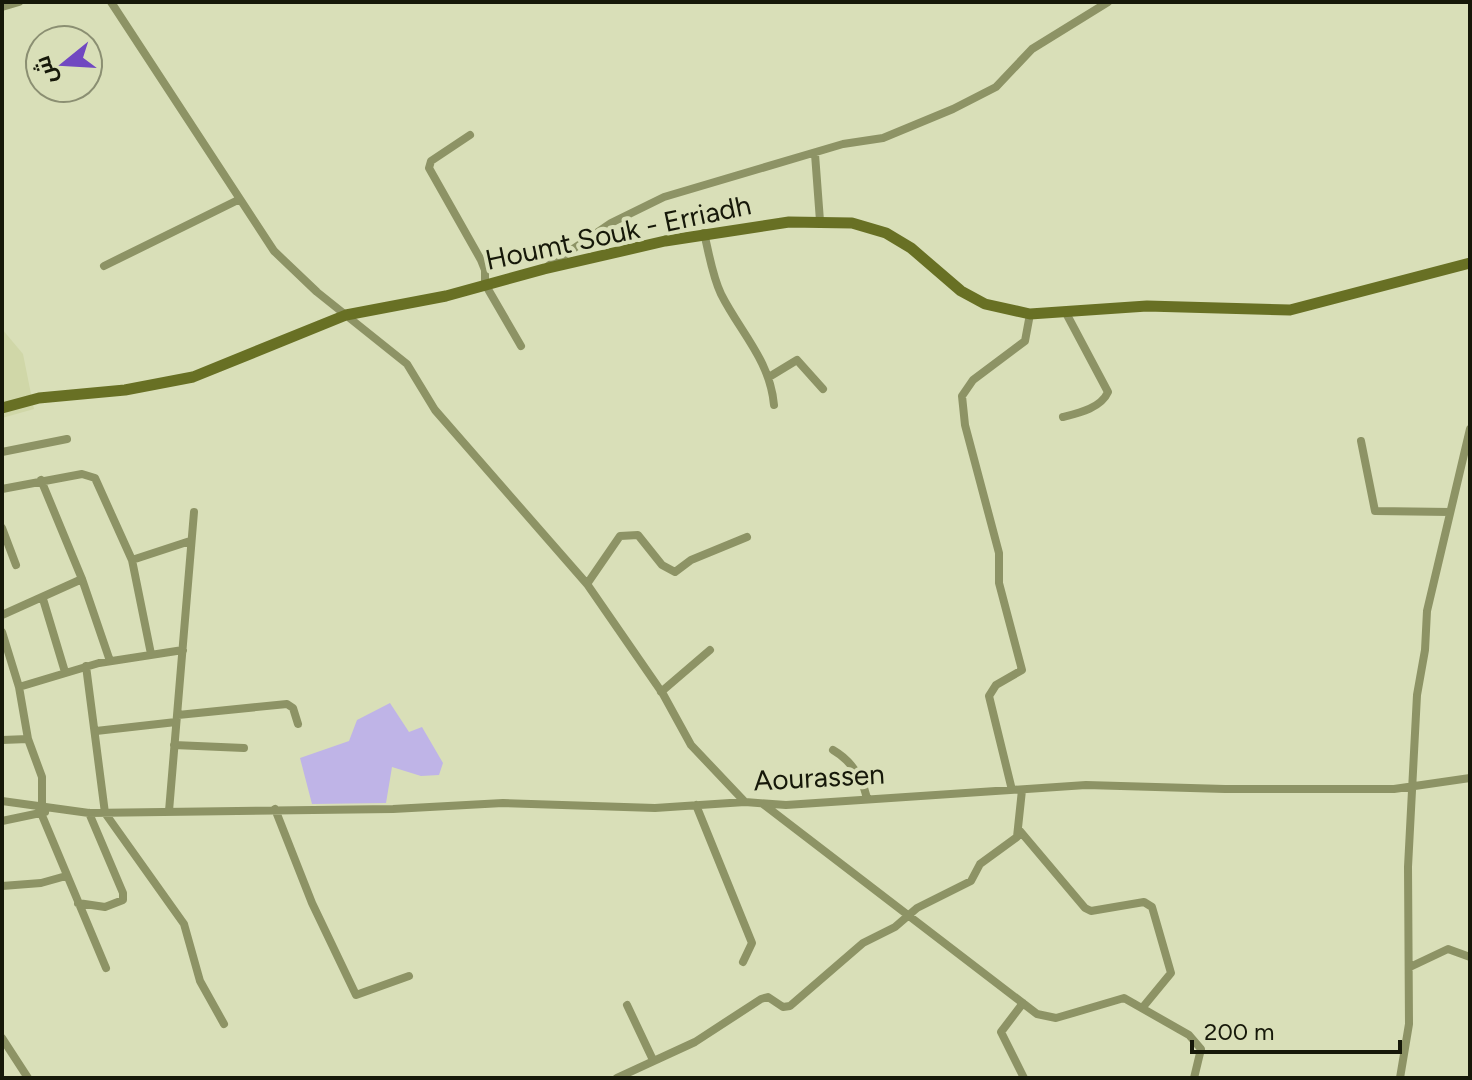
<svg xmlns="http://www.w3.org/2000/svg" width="1472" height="1080" viewBox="0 0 1472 1080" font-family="Figtree,Cairo,sans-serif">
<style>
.built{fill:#d0d7a8}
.green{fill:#bfb4e7}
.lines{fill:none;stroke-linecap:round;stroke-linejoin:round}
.street{stroke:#8d9365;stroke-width:8}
.secondary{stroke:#687024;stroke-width:11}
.labels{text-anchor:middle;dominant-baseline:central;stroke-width:8;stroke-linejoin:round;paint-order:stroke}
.street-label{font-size:28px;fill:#161809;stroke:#d9dfb8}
</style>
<rect width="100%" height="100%" fill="#d9dfb8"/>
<path class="built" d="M2 329 23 354 34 409 2 418Z"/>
<path class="green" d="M390 703 409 732 422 727 443 763 439 775 421 776 392 767 386 803 312 804 300 758 349 741 357 720Z"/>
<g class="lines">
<path class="street" d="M111 2 274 251 317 292 407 364 435 410 587 584 663 694 691 745 745 802
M2 7 19 2
M470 135 431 161 429 168 481 260 485 270V284L521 346
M815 154 820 221
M704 233C709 253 712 275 721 294 740 332 770 360 774 405
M104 266 240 199
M548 266 611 223 664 197 843 144 883 138 953 109 996 87 1032 49 1108 2
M769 377 797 360 823 389
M1063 417C1079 413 1101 408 1108 392L1066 313
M1361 441 1375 511 1450 512
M2 452 67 439
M41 480 82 579 110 661
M2 489 82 474 95 478 132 560 151 654
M2 528 16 565
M132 560 190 541
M587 584 620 536 638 535 662 565 675 572 691 560 747 537
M43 599 65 672
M2 615 82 579
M2 632 19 687 28 739 42 777V808
M86 666 105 813 184 924 200 981 224 1024
M19 687 99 663 183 650
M661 692 710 650
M178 715 287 704 293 708 298 724
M96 731 176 722
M2 740 28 739
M174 745 244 748
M833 750C852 761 862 777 867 798
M1012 790 989 696 996 685 1022 670 999 583V553L965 425 962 396 973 380 1025 341 1030 314
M2 801 89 813 393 809 503 803 655 808 745 802 786 805 1086 785 1225 789H1394L1470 778
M763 804 1037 1014 1056 1018 1124 998 1189 1035 1201 1049 1194 1078
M696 805 752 943 743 962
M275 809 312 903 356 995 409 976
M169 811 194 512
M41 813 106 968
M2 821 45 812
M1020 831 1085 908 1091 911 1144 902 1152 907 1171 973 1143 1007
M2 886 41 883 66 876
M78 903 105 907 123 900V893L89 813
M1410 967 1448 949 1470 957
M1023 1003 1001 1032 1024 1078
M627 1005 653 1060
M2 1038 28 1078
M617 1078 695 1042 761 999 768 997 783 1007 790 1006 863 943 895 927 917 908 971 881 980 864 1017 837 1022 790
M1400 1078 1409 1024 1408 867 1417 695 1425 650 1427 611 1470 429"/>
<path class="secondary" d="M2 408 39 398 125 390 193 377 346 315 446 296 544 269 665 241 789 222 852 223 886 233 911 248 961 291 985 304 1030 314 1147 306 1290 310 1470 263"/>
</g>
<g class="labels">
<g class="street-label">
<text transform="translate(618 232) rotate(-12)">Houmt Souk - Erriadh</text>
<text transform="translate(819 777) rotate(-3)">Aourassen</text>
</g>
</g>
<rect width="1472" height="1080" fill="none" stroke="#161809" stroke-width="8"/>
<g transform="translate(64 64) rotate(252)"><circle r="38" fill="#d9dfb8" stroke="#8b8f72" stroke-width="2"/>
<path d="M0-6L14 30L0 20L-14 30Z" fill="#7148c1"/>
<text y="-12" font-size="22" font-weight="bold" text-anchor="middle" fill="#161809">ش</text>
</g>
<path d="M1192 1040v12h208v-12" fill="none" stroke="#161809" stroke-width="4"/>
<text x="1204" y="1040" font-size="24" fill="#161809" stroke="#d9dfb8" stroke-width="6" paint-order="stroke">200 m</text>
</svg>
